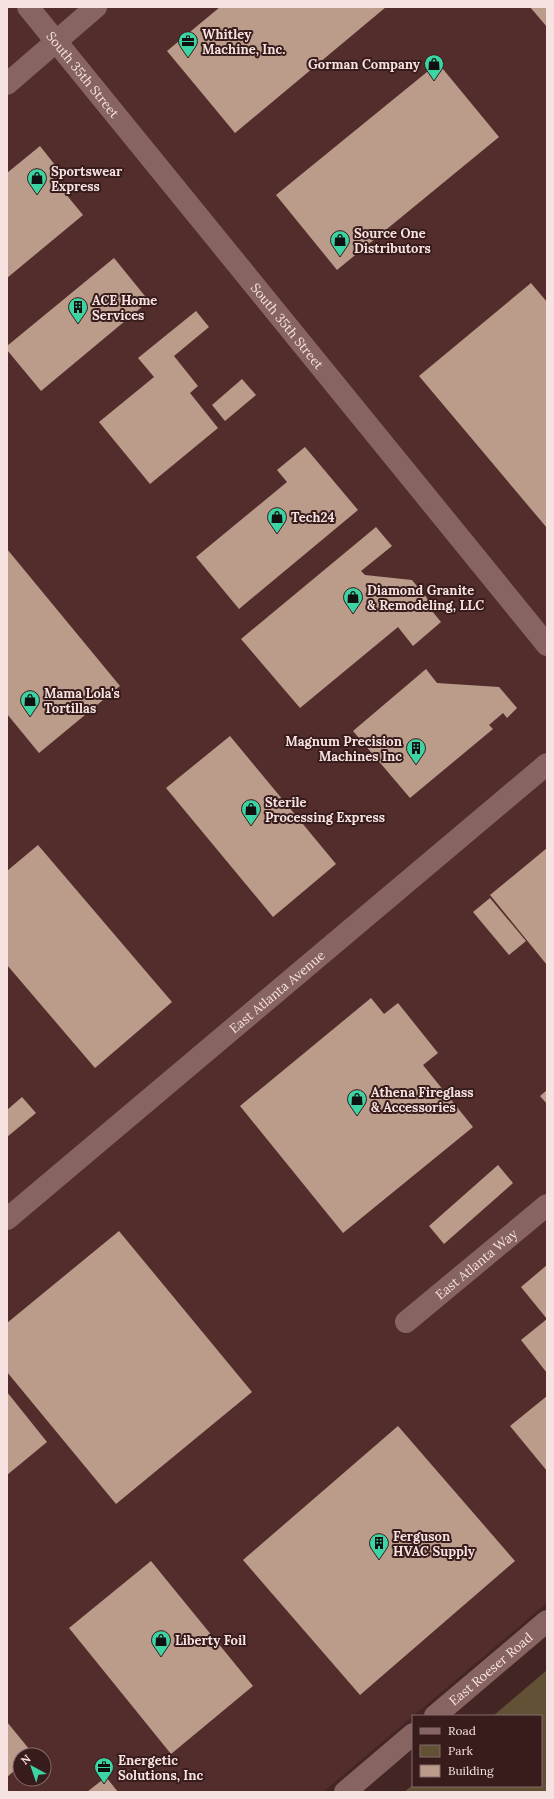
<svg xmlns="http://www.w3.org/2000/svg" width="554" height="1799" viewBox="0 0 554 1799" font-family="Lora,serif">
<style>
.built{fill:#522d2c;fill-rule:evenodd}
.green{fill:#625134}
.building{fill:#bb9c8a}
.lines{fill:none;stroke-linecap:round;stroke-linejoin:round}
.minor{stroke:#876462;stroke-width:22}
.labels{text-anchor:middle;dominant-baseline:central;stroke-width:4;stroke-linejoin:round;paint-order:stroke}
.poi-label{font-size:13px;font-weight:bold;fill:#f6e2e0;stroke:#381c1b;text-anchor:start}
.street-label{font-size:13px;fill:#f6e2e0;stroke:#381c1b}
</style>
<rect width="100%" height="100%" fill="#432624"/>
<path class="built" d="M7 7H547V1603L323 1792H7ZM20 1755H44V1779H20Z"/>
<path class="green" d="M547 1670V1792H404L413 1785V1786H541V1716H493Z"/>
<path class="building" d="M220 7H386L235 133 167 51Z
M530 7H547V27Z
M438 63 499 137 337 270 276 195Z
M40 146 59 170 51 176 83 215 7 278V173Z
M114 258 149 301 41 391 7 350V346Z
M531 283 547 302V528L419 376Z
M196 311 209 327 174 356 198 386 190 393 218 428 150 484 99 422 154 377 138 358Z
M242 379 256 395 225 421 212 405Z
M305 447 358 510 239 609 196 557 287 482 277 470Z
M376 527 392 546 361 571 365 575 412 580 431 603 428 606 441 622 413 646 398 627 300 708 241 639Z
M7 549 120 686 39 753 7 714Z
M426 669 437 683 499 687 517 708 507 718 503 713 489 725 493 729 410 798 353 731Z
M230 736 336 864 273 917 166 788Z
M38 845 172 1002 95 1068 7 965V871Z
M547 848V965L490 895Z
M490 898 526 941 509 955 473 912Z
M371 998 384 1014 398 1003 438 1053 423 1065 473 1127 343 1233 240 1106Z
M547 1090V1104L540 1096Z
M22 1097 36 1113 7 1137V1110Z
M498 1165 513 1183 444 1244 429 1226Z
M119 1231 252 1392 116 1504 7 1372V1323Z
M547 1265V1319L521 1287Z
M547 1319V1373L521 1340Z
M7 1392 47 1442 7 1475Z
M547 1396V1471L510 1426Z
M398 1426 515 1561 360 1695 243 1560Z
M151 1561 253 1686 171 1754 69 1628Z
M7 1722 34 1755H20V1766L7 1777Z
M106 1777 118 1792H87Z"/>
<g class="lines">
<g class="minor">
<path id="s1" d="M28 7 547 645"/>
<path d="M7 84 96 7"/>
<path id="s2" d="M7 1219 547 764"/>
<path id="s3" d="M406 1322 547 1205"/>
<path id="s4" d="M435 1716 547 1621"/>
<path d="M345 1792 413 1734"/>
</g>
</g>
<defs>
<g id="office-pin" transform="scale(1)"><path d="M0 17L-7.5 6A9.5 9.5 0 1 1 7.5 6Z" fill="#3dd4a3" stroke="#381c1b"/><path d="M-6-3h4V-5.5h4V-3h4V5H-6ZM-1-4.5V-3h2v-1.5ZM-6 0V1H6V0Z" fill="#111"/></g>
<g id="shop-pin" transform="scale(1)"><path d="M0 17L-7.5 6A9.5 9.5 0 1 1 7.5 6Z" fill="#3dd4a3" stroke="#381c1b"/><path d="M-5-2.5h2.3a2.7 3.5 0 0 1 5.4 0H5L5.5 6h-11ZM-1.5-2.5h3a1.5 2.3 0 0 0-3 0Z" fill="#111"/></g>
<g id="building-pin" transform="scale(1)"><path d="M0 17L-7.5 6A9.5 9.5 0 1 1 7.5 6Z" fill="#3dd4a3" stroke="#381c1b"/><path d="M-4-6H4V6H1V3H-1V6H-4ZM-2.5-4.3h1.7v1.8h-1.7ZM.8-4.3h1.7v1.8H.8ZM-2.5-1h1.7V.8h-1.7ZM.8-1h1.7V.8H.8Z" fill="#111"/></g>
</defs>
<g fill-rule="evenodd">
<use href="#office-pin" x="188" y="41"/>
<use href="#shop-pin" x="434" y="64"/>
<use href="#shop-pin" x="37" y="178"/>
<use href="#shop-pin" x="340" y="240"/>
<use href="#building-pin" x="78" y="307"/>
<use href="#shop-pin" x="277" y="517"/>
<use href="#shop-pin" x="353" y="597"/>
<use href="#shop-pin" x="30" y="700"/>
<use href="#building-pin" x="416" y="748"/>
<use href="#shop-pin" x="251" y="809"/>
<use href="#shop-pin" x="357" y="1099"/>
<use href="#building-pin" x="379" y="1543"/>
<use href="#shop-pin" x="161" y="1640"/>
<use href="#office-pin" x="104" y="1767"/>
</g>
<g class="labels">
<g class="poi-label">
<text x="202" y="34">Whitley<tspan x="202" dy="15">Machine, Inc.</tspan></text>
<text x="420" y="64" text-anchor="end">Gorman Company</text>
<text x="51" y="171">Sportswear<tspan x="51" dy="15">Express</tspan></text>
<text x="354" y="233">Source One<tspan x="354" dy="15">Distributors</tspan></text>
<text x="92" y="300">ACE Home<tspan x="92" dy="15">Services</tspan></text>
<text x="291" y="517">Tech24</text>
<text x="367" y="590">Diamond Granite<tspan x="367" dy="15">&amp; Remodeling, LLC</tspan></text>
<text x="44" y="693">Mama Lola's<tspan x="44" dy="15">Tortillas</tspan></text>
<text x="402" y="741" text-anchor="end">Magnum Precision<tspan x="402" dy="15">Machines Inc</tspan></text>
<text x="265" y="802">Sterile<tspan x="265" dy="15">Processing Express</tspan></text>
<text x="371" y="1092">Athena Fireglass<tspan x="371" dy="15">&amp; Accessories</tspan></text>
<text x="393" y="1536">Ferguson<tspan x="393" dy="15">HVAC Supply</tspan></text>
<text x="175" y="1640">Liberty Foil</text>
<text x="118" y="1760">Energetic<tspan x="118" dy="15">Solutions, Inc</tspan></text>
</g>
<g class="street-label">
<text stroke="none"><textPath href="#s1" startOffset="87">South 35th Street</textPath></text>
<text stroke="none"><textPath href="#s1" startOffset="411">South 35th Street</textPath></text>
<text stroke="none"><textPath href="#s2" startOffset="353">East Atlanta Avenue</textPath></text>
<text stroke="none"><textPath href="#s3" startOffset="91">East Atlanta Way</textPath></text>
<text stroke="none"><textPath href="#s4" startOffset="73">East Roeser Road</textPath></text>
</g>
</g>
<rect width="554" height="1799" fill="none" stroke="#f6e2e0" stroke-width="16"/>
<rect x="412" y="1715" width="130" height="72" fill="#381c1b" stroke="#846b6a"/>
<rect x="420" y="1728" width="20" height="6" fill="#876462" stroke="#846b6a"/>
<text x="448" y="1735" font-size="12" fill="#f6e2e0">Road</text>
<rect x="420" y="1745" width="20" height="12" fill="#625134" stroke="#846b6a"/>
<text x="448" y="1755" font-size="12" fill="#f6e2e0">Park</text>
<rect x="420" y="1765" width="20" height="12" fill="#bb9c8a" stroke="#846b6a"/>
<text x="448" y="1775" font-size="12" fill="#f6e2e0">Building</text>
<g transform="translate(32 1767) rotate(320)"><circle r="19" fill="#381c1b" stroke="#846b6a"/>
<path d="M0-3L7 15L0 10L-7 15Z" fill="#3dd4a3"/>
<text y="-6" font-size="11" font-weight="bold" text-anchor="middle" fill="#f6e2e0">N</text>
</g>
</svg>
